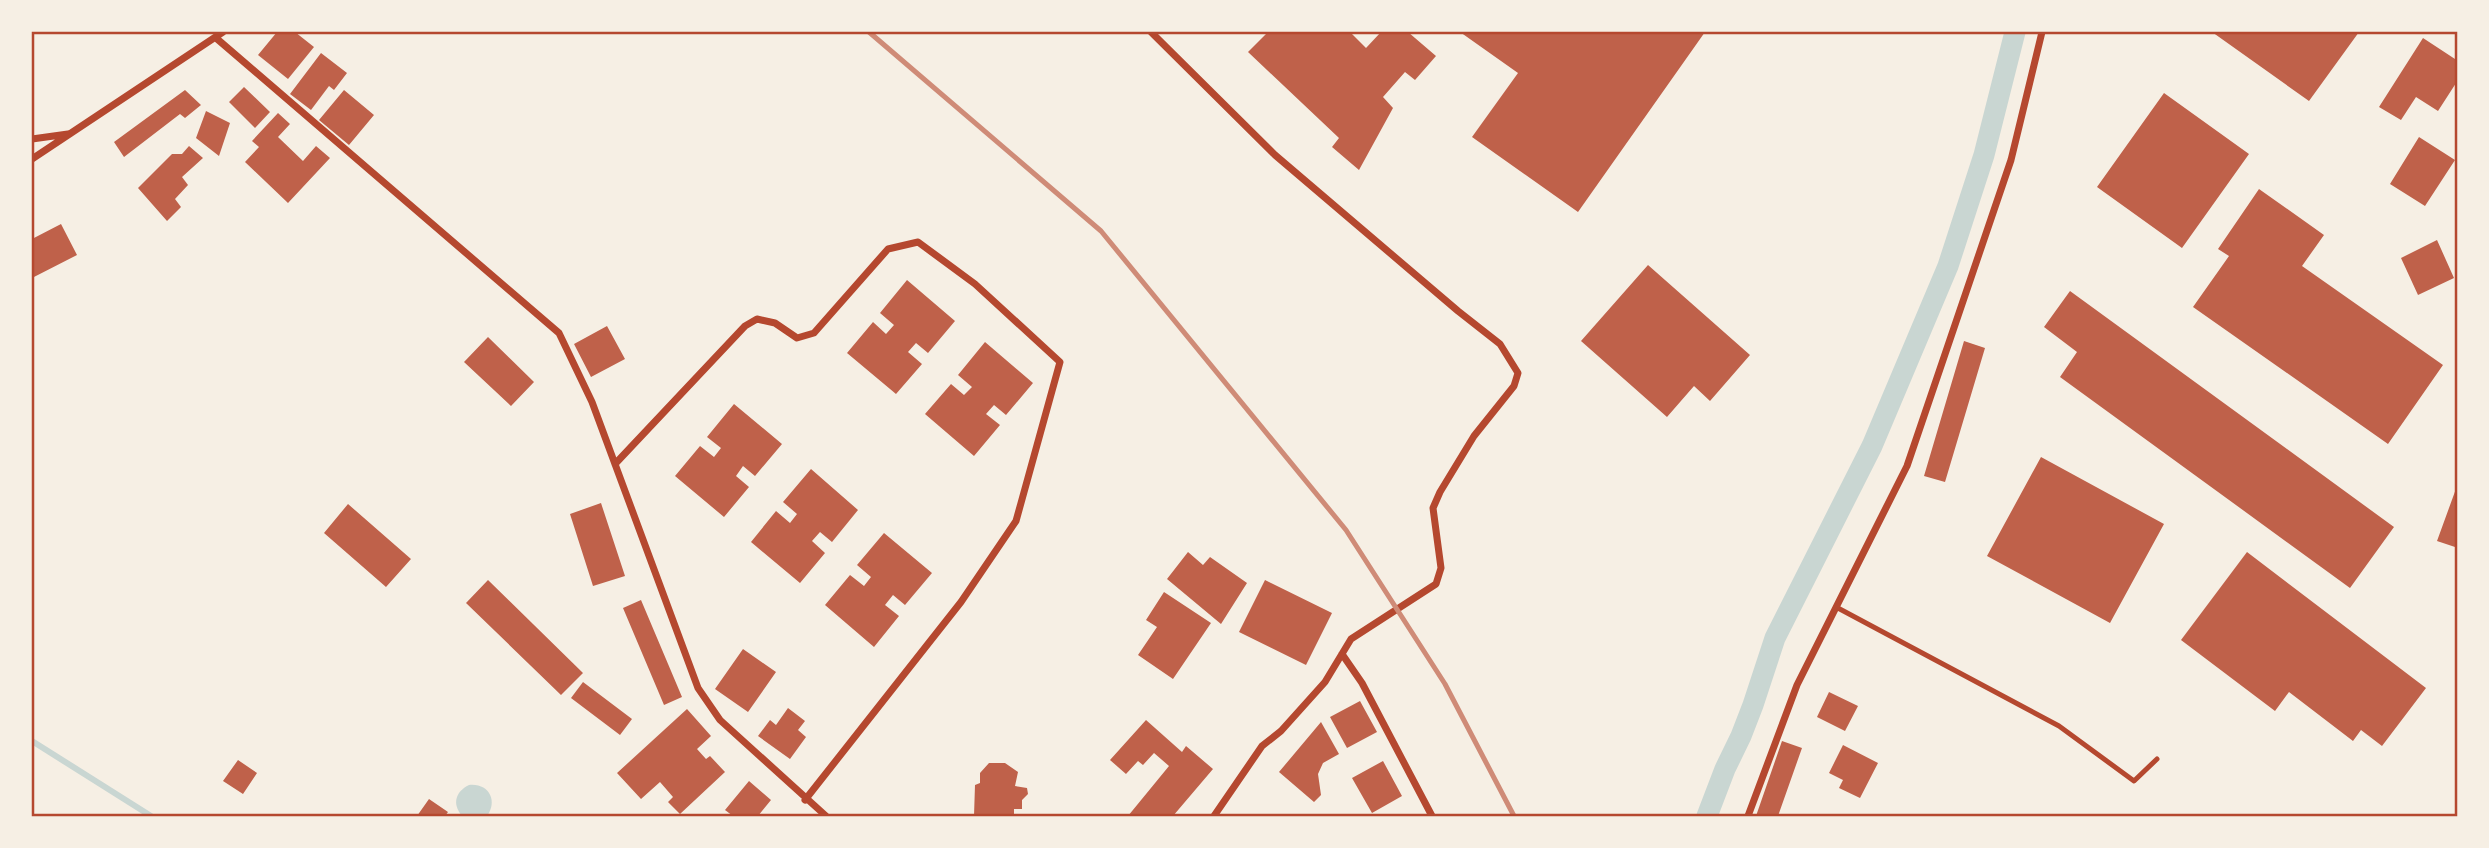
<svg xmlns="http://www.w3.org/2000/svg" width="2489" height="848" viewBox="0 0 2489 848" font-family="Lato,sans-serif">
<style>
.water{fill:#c9d6d2}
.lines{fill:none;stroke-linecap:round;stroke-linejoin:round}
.stream{stroke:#c9d6d2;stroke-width:6}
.canal{stroke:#c9d6d2;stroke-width:21}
.building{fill:#bf614a}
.service{stroke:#b5482f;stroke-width:5}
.minor{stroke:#b5482f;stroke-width:7}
.rail{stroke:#cf8b77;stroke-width:5}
.neatline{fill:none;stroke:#b5482f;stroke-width:2.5}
</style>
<rect width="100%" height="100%" fill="#f6efe4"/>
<path class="water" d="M469 785C489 783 498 801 487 816H462C452 804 455 792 469 785Z"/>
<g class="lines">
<path class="stream" d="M32 741 151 816"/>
<path class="canal" d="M1707 816 1725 769 1741 736 1753 705 1775 638 1872 446 1948 266 1984 155 2015 32"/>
</g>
<path class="building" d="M277 32H295L314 47 288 79 258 55Z
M1268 32H1350L1366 48 1381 32H1408L1436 56 1415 80 1405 72 1383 97 1393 108 1359 170 1332 147 1339 138 1248 52Z
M1460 32H1705L1578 212 1472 137 1518 73Z
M2212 32H2359L2309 101Z
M2423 38 2455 59 2458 55V80L2438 111 2416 97 2401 120 2379 107Z
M321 53 347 73 334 90 329 86 311 110 290 94Z
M244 87 270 112 255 128 229 102Z
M185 90 201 105 185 118 180 114 124 157 114 142Z
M344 90 374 115 349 145 319 120Z
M2164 93 2249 154 2182 248 2097 187Z
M206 111 230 123 219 156 196 138Z
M278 113 290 124 278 137 303 161 316 146 330 158 288 203 245 162 259 147 252 141Z
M2419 137 2455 160 2425 206 2390 184Z
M189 146 203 158 182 177 188 185 175 199 181 207 167 221 138 188 172 154H182Z
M2259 189 2324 235 2302 266 2443 365 2388 444 2193 307 2229 256 2218 249Z
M61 224 77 255 32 278V239Z
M2437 240 2454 278 2418 295 2401 258Z
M1648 265 1750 355 1710 401 1694 386 1667 417 1581 341Z
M907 280 955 321 928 353 916 343 908 352 922 364 896 394 847 353 873 322 886 334 894 325 880 313Z
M2070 291 2394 527 2350 588 2060 377 2077 352 2044 327Z
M607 326 625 359 591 377 574 344Z
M488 337 534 382 511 406 464 362Z
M1964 341 1985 348 1945 482 1924 476Z
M985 342 1033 383 1006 415 994 405 986 414 1000 425 974 456 925 414 951 384 964 395 972 387 958 375Z
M734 404 782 444 755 476 743 466 736 476 749 487 724 517 675 476 700 446 714 457 721 448 707 437Z
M2041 457 2164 524 2110 623 1987 556Z
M811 469 858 510 832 542 820 532 812 541 825 553 800 583 751 542 776 511 790 523 797 514 783 502Z
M2457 486H2458V548L2437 541Z
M601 503 625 576 593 586 570 514Z
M348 504 411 559 386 587 324 533Z
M884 533 932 573 905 605 893 595 885 605 899 616 874 647 825 605 850 575 864 586 871 577 857 565Z
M1188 552 1203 565 1210 557 1247 583 1221 624 1167 579Z
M2247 552 2426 688 2382 746 2361 730 2353 741 2289 692 2275 711 2181 640Z
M488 580 583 673 561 695 466 603Z
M1265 580 1332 613 1306 665 1239 632Z
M1164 592 1211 623 1173 679 1138 655 1157 627 1146 620Z
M641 600 682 697 664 705 623 608Z
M743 649 776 672 748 712 715 689Z
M583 682 632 719 620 735 571 698Z
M1829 692 1858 706 1845 731 1817 717Z
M1360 701 1377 732 1347 748 1330 717Z
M788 708 805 721 798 730 806 737 790 759 758 736 770 720 776 725Z
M687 709 711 736 697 749 706 759 710 756 725 772 680 814 668 802 673 797 660 782 641 799 617 773Z
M1146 720 1182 752 1186 746 1213 769 1173 816H1128L1169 766 1154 753 1143 765 1138 761 1126 774 1110 760Z
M1321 722 1339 754 1323 763 1318 774 1321 795 1314 802 1279 772Z
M1782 741 1802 748 1778 816H1756Z
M1843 745 1878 763 1860 798 1839 788 1843 780 1829 773Z
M238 760 257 773 243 794 223 781Z
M1383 761 1402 796 1372 813 1352 778Z
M989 763H1005L1018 772 1015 786 1027 788 1028 794 1022 800V809H1014V816H974L975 785 980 783V773Z
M749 781 771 800 758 816H733L725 810Z
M429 799 448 812 445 816H417Z"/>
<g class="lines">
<path class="service" d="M1836 607 2059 726 2134 781 2157 759"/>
<path class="minor" d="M1151 32 1275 155 1458 311 1500 344 1518 373 1514 386 1474 436 1440 492 1433 508 1441 568 1436 584 1351 639 1325 682 1281 731 1262 746 1214 816
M216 38 559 333 592 402 698 688 720 720 826 816
M32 139 68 134
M32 159 223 32
M615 464 745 326 757 319 775 323 797 338 814 333 888 249 918 242 975 284 1060 362 1016 521 961 602 805 800
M1342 654 1362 683 1432 816
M1748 816 1797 685 1907 466 2011 160 2042 32"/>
<path class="rail" d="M869 32 1101 231 1346 530 1445 684 1514 816"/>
</g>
<rect width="2489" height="848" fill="none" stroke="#f6efe4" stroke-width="66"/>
<rect x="33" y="33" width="2423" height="782" class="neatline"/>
</svg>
